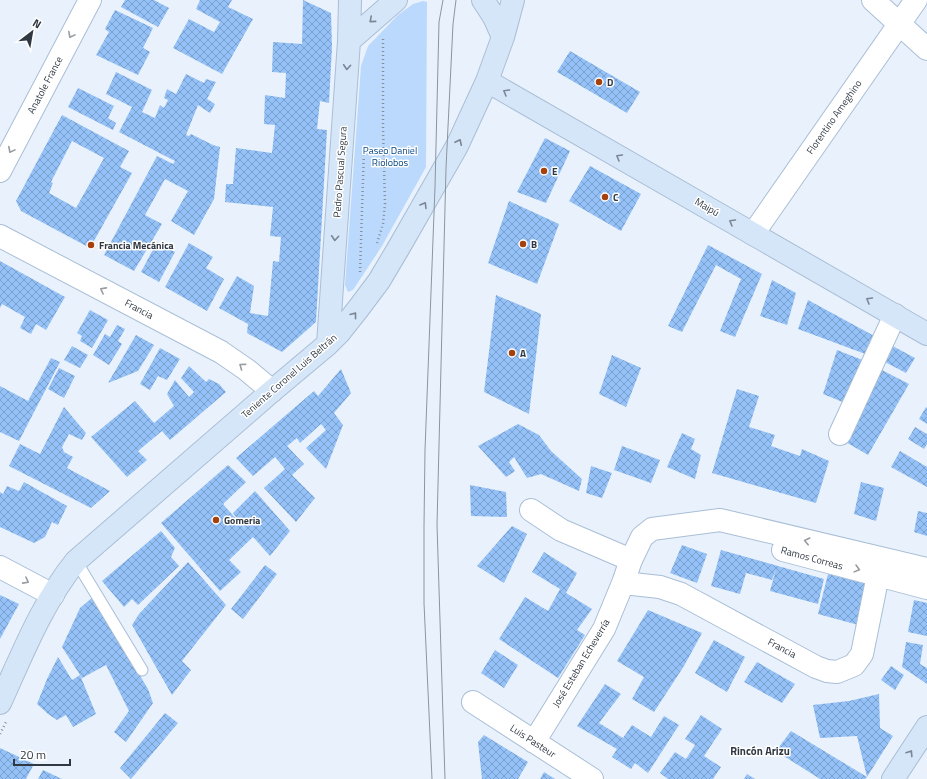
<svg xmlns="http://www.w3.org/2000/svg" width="927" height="779" viewBox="0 0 927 779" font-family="'Titillium Web',sans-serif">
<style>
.green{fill:#bbd9fd}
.building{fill:url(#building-cross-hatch);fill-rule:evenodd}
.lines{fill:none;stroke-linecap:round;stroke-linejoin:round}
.lane-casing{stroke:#a9bed6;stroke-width:13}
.street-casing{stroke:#a9bed6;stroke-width:24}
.secondary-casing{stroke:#a9bed6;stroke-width:24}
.path{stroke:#878f99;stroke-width:2.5;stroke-dasharray:1 3;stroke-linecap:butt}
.lane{stroke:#fff;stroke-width:11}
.street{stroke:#fff;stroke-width:22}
.secondary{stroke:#d6e6f9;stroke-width:22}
.tram{stroke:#8c959f;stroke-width:1}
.oneway{stroke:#7b8694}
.oneway2{stroke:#989ca0}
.poi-dot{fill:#a5410c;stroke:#fff;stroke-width:1.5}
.labels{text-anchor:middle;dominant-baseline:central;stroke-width:3;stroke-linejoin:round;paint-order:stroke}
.poi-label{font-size:10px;font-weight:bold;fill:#303842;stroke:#fff;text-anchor:start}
.street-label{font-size:10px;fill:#303842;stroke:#fff}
.park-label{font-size:10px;fill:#064681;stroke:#fff}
.neighbourhood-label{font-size:11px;font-weight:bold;fill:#303842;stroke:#fff}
</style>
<defs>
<pattern id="building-cross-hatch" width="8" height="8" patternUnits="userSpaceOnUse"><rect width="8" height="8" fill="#94c2f8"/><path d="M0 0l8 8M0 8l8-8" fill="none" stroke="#799fca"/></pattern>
</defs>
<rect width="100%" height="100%" fill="#e9f2fc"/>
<path class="green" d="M423 1 427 2 426 167 382 246 353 290 348 292 345 285 361 66 368 46 398 15 413 4Z"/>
<path class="building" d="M125 0H154L169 8 158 27 121 7Z
M200 0H232L228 7 253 19 222 74 173 48 189 19 214 32 220 22 196 9Z
M303 0 331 13 332 47 329 103 320 101 317 129 327 130 316 322 282 352 247 333 248 324 219 308 237 276 254 286 250 313 268 316 273 261 279 262 281 237 270 236 273 207 225 202 226 184H233L236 148 272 153 275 125 264 124 265 95 285 98 286 73 272 72 273 42 302 44Z
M115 10 153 28 143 48 150 52 138 75 96 55 109 32 105 29Z
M570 51 640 92 627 113 557 72Z
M116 72 152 90 142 112 155 118 160 105 164 108 168 100 164 98 167 89 176 94 186 74 204 83 206 79 216 82 207 99 215 104 210 113 198 105 186 135 189 136 191 134 213 145 220 147 214 199 194 235 171 221 188 191 165 179 145 215 162 224 134 271 104 255 157 156 173 164 175 161 119 132 132 107 106 94Z
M78 88 114 106 108 118 116 123 113 130 68 107Z
M62 115 129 151 120 167 132 173 90 248 21 211 16 201ZM72 141 104 158 76 208 49 193 53 183 51 182Z
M545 138 570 151 546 203 517 192Z
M590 166 641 194 621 231 569 201Z
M509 201 559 224 537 284 488 263Z
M157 242 175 252 159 282 141 272Z
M189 243 213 257 206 268 224 279 207 311 165 287Z
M708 245 762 274 735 337 720 331 741 279 716 265 682 332 668 326Z
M0 261 65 297 46 330 36 324 31 334 20 328 25 317 2 304 0 308Z
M772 280 796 293 787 325 760 316Z
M496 295 541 314 529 414 484 392Z
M808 300 878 338 868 355 798 329Z
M90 310 108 320 92 348 80 341 82 336 77 333Z
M117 325 125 329 118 341 122 344 109 365 93 355 105 334 110 337Z
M136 335 154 345 138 371 108 383Z
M889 344 915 358 906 373 881 360Z
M72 346 88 355 80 368 64 360Z
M160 348 180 359 167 380 158 376 150 390 140 384Z
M837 350 865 361 850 405 823 394Z
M612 355 641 368 626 407 599 394Z
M51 358 60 362 19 441 0 432V386L28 401Z
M189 366 206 382 209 379 219 384 226 392 170 440 162 431 138 451 147 460 127 477 91 437 135 401 154 423 174 406 167 394 175 380 189 397 194 392 181 378Z
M59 368 75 376 64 398 48 389Z
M878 368 909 384 868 455 844 441Z
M341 369 351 393 334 413 343 425 326 469 306 448 326 430 321 424 300 443 297 438 287 446 304 464 292 475 315 498 296 522 264 488 285 469 275 457 253 476 236 458 314 391 318 396Z
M737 389 759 396 749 427 775 435 771 446 800 456 802 449 829 461 816 503 712 473Z
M64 407 86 433 82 440 69 434 62 447 64 452 73 457 67 468 110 491 91 508 9 466 20 444 40 454Z
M926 407 927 408V424L919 419Z
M518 424 539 435 551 451 582 479 579 491 541 474 527 478 514 457 509 462 515 471 506 477 478 446Z
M915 427 927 434V444L924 449 908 439Z
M682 433 695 439 691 449 701 455 695 479 667 467Z
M622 446 660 460 651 483 614 470Z
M900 451 927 467V487L891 467Z
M228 465 246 482 223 504 246 530 233 513 255 491 290 531 270 556 253 537 229 560 241 572 220 591 161 523Z
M591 466 612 473 602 498 586 493Z
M24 482 67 506 58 525 52 522 45 537 34 543 0 527V492L3 494 7 486 19 491Z
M861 482 884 488 876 521 854 514Z
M470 485 506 492 507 517 471 516Z
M918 511 927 513V536L914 532Z
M512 526 527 534 504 583 477 566Z
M161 531 175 548 171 557 179 566 138 605 132 599 124 607 102 581Z
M682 545 707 554 697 583 670 573Z
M721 550 824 579 818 604 770 591 776 569 772 580 746 573 740 594 711 586Z
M544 552 577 573 566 593 592 609 577 630 585 635 558 678 499 639 525 597 548 611 560 589 532 572Z
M188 562 226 605 182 661 191 670 172 695 132 625 139 614Z
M265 565 277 574 243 619 231 609Z
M828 574 870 585 862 626 818 614Z
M0 595 19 604 0 639Z
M93 597 148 689 153 703 126 742 114 732 129 711 106 665 82 678 62 647 80 608Z
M914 600 927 603V636L908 632Z
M648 610 702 633 684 666 654 712 632 699 644 677 617 661Z
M714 640 745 657 727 692 695 673Z
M906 642 923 645 920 664 927 668V684L902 667Z
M495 650 518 665 504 688 481 673Z
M58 657 72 680 80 675 96 714 73 727 66 715 57 720 48 714 37 704 47 679Z
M757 662 795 684 782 703 744 682Z
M891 666 904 675 895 690 881 680Z
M605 684 621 694 599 723 623 738 632 725 651 737 664 716 679 725 648 773 635 763 631 769 612 757 617 749 577 726Z
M879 694 880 728 893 736 867 777 865 779H820L776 751 791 731 867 777 857 736 820 738 813 705 849 701Z
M165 713 178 723 131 779 120 768Z
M701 715 722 729 704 756 721 767 713 779H668L660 773 675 752 686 759 695 745 685 739Z
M484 735 528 762 518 779H482L478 742Z
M0 748 34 764 26 779H0Z
M43 770 62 779H38Z
M544 772 555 779H540Z
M747 774 755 779H744Z"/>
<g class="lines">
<g class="lane-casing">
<path id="lane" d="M76 561 142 670"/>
</g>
<g class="street-casing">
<path id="street" d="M873 0 927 49
M0 171 90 0
M753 234 916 0
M0 236 221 352 247 370 272 391
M840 434 895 315
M531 510 561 530 631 560
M783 550 927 588
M0 567 53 595
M623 583 660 587 681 594 816 667 827 671 837 672 854 665 862 654 878 575
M473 702 592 779
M534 742 604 629 623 583 631 560 642 537 652 529 720 520 927 569"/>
</g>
<g class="secondary-casing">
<path id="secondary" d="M483 0 494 17 503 37
M349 41 396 0
M487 81 927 334
M328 344 349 41 350 0
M0 703C22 655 42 603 76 561L272 391 328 344 339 333 358 309 379 281 398 249 457 146 487 81 503 37 513 0
M893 779 927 727"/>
</g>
<path class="path" d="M377 243 383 224 385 204 383 128V37
M360 272 364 149
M0 734 6 722"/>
<use href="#lane" class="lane"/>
<use href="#street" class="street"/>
<use href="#secondary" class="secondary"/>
<path class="tram" d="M432 779 424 603V526L425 450 435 187 439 22 443 0
M445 779 437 525 446 168 453 24 456 0"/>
</g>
<defs><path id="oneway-chevron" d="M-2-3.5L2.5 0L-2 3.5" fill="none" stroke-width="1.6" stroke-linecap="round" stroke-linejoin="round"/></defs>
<g class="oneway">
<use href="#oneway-chevron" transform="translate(372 20) rotate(140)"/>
<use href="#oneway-chevron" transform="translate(347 67) rotate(94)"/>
<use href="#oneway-chevron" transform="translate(506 92) rotate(-150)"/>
<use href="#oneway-chevron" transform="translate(459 142) rotate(-65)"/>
<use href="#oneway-chevron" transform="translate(619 157) rotate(-150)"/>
<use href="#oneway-chevron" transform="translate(424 205) rotate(-59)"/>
<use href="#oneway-chevron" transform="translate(732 222) rotate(-150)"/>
<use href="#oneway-chevron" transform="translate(335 238) rotate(94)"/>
<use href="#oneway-chevron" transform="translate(869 300) rotate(-150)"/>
<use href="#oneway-chevron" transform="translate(354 315) rotate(-52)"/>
<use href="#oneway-chevron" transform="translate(910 753) rotate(-57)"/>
</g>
<g class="oneway2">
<use href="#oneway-chevron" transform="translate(71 35) rotate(118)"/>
<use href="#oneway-chevron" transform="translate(11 150) rotate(118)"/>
<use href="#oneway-chevron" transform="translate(103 290) rotate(-152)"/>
<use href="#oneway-chevron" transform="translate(242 366) rotate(-144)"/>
<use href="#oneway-chevron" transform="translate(807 541) rotate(-167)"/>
<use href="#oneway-chevron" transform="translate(857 569) rotate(15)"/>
<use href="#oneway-chevron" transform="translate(26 581) rotate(28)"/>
</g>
<g class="poi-dot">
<circle cx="599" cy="82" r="4"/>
<circle cx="544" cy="171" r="4"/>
<circle cx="605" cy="197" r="4"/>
<circle cx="523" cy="244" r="4"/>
<circle cx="91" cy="245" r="4"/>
<circle cx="512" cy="353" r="4"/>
<circle cx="216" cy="520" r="4"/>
</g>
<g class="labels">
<g class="poi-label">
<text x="607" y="82">D</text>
<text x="552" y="171">E</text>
<text x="613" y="197">C</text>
<text x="531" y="244">B</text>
<text x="99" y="245">Francia Mecánica</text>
<text x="520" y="353">A</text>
<text x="224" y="520">Gomeria</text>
</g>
<g class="street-label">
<text transform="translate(45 85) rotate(-62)">Anatole France</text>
<text transform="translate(834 117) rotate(-55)">Florentino Ameghino</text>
<text transform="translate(340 172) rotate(-86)">Pedro Pascual Segura</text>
<text transform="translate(707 207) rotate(30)">Maipú</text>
<text transform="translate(139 309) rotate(28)">Francia</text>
<text transform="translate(289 376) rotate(-41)">Teniente Coronel Luis Beltrán</text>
<text transform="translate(812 558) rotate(15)">Ramos Correas</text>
<text transform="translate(782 648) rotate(28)">Francia</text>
<text transform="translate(581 663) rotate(-59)">José Esteban Echeverría</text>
<text transform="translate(533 741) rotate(33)">Luis Pasteur</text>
</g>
<g class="park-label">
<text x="390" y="150">Paseo Daniel<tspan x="390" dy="12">Riolobos</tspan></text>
</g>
<g class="neighbourhood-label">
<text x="760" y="751">Rincón Arizu</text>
</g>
</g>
<g transform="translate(32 32) rotate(31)" stroke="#ffffff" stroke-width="3" paint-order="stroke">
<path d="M0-3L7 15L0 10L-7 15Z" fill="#303842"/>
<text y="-6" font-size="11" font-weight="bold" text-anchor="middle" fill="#303842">N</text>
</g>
<path d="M14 759v6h56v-6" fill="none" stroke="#303842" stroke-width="2"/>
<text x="20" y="759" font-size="12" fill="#303842" stroke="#ffffff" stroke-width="3" paint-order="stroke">20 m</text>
</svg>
